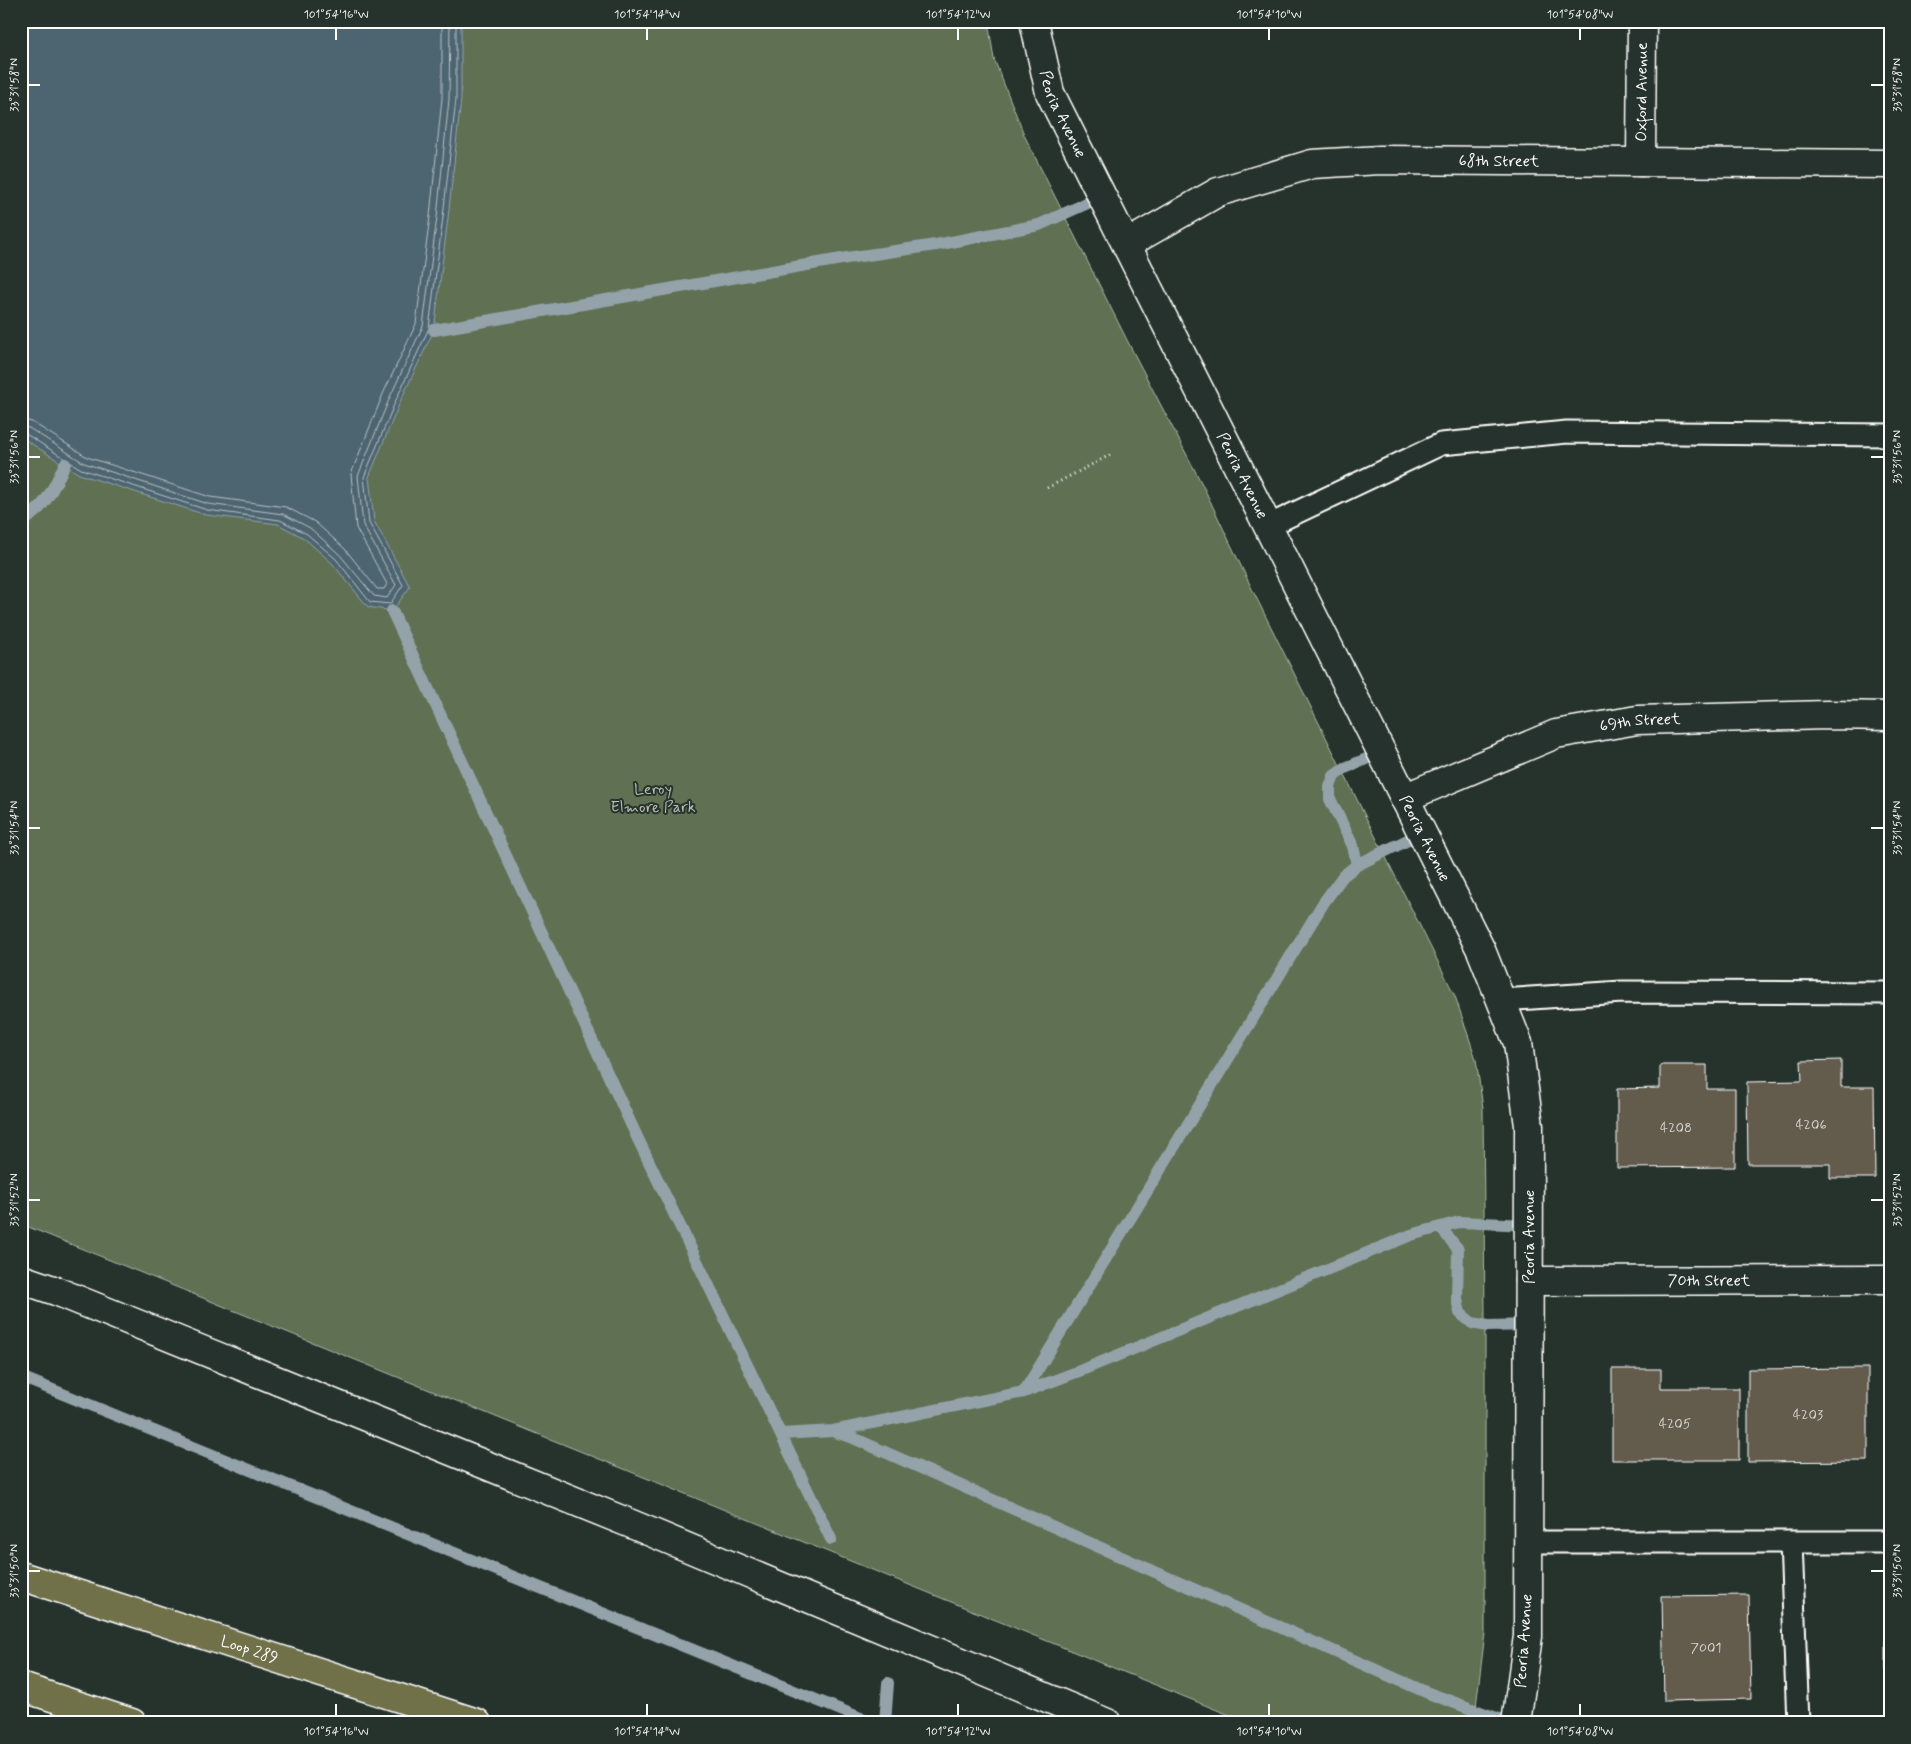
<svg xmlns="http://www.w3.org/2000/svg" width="1911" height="1744" viewBox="0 0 1911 1744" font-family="Mynerve,sans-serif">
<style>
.green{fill:#5e7053;stroke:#aeb8a9}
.water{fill:#4d6571;stroke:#94a3aa}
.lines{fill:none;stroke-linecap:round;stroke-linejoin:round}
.shore{stroke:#b8c1c6;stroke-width:1}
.stream{stroke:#94a3aa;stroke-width:12}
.building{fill:#645b4e;stroke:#fff}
.service-casing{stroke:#fff;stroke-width:25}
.minor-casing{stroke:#fff;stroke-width:31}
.tertiary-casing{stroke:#fff;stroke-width:31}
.secondary-casing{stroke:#fff;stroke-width:31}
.motorway-casing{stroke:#fff;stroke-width:31}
.path{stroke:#fff;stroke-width:3;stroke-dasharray:1 4;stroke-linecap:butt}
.service{stroke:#26332d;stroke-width:21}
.minor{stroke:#26332d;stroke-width:28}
.tertiary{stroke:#26332d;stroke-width:28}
.secondary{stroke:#26332d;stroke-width:28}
.motorway{stroke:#6f704a;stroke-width:28}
.ticks{fill:none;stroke:#fff;stroke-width:2}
.labels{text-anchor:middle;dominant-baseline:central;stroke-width:4;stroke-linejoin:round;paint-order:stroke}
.number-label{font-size:14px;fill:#d8d6d3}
.street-label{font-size:16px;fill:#fff;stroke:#26332d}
.park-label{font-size:16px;fill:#b7bfb2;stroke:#26332d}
.neatline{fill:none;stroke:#fff;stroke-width:2}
.ticks-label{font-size:12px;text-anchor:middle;fill:#fff}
</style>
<rect width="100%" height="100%" fill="#26332d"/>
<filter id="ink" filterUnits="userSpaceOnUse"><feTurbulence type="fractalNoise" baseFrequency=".02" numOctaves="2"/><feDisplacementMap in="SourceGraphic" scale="10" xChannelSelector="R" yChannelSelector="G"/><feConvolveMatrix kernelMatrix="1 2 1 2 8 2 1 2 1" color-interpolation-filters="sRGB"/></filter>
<g filter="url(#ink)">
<path class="green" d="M21 21H988L994 59 1025 137 1129 344 1203 486 1252 589 1455 996 1476 1059 1483 1108 1485 1315V1633L1474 1723H1249L21 1224Z"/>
<path class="water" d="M21 21H461V99L448 218 434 330 400 402 369 477 374 521 410 587 392 611 368 607 332 563 304 538 278 524 206 515 79 474 21 437Z"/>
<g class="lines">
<path class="shore" d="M21 419 32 422 87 457 210 497 286 507 315 522 345 549 377 589H384L387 584 356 528 351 474 383 394 416 324 430 216 442 98V21
M21 427 29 428 84 463 208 504 283 514 310 528 340 555 374 596 387 598 396 585 363 525 358 476 390 397 423 326 437 217 449 99 450 21
M21 433 26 434 81 469 207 510 280 520 307 534 336 559 370 602 390 604 403 585 369 523 364 477 396 400 429 328 443 217 456 99V21"/>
<path class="stream" d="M434 330 847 258 936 245 1039 225 1103 196
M21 525C27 517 35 513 41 506 52 494 58 478 65 464
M392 611 638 1139 831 1539
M1357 865 1353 846 1330 799V787L1334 776 1345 768 1381 753
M1440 1227 1458 1249 1457 1299 1460 1313 1472 1323 1488 1326 1529 1325
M21 1377 873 1723
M1024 1392 1324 902 1343 876 1357 865 1422 833
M835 1432 851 1437 1428 1693 1510 1723
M781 1434 833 1431 1024 1392 1082 1370 1411 1235 1459 1222 1529 1225
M885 1723 888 1683"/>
</g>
<path class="building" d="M1841 1060V1087H1874L1875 1178H1830V1164H1748L1747 1082 1802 1081 1801 1061Z
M1660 1065H1707V1089H1735V1167L1617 1168V1089L1660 1088Z
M1868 1368V1461L1748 1462V1369Z
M1612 1369H1661V1388H1739V1460H1612Z
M1886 1573H1890V1691H1886Z
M1749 1595 1751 1699 1664 1701 1662 1596Z"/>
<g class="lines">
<g class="service-casing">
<path id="service" d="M1268 526 1441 444 1567 432 1890 435
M1501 1000 1622 992 1890 993
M1528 1542H1890
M1791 1542 1798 1723"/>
</g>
<g class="minor-casing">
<g id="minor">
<path id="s1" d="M1641 162 1642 21"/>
<path id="s2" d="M1127 244 1218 192 1312 164 1380 160 1890 164"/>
<path id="s3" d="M1404 798 1556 734 1637 720 1827 715 1890 716"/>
<path id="s4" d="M1529 1281 1890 1280"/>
</g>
</g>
<g class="tertiary-casing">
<g id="tertiary">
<path id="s5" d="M1034 21 1050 93 1481 950 1518 1043 1529 1126 1528 1636 1516 1723"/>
</g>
</g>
<g class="secondary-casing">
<path id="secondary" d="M21 1279 56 1291 629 1523 1107 1723"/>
</g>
<g class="motorway-casing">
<g id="motorway">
<path id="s6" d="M21 1576 477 1723"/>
<path d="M21 1687 132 1723"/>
</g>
</g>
<path class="path" d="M1047 488 1112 454"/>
<use href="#service" class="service"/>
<use href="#minor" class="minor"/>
<use href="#tertiary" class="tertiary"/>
<use href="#secondary" class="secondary"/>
<use href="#motorway" class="motorway"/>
</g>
</g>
<path class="ticks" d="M336 28V40M647 28V40M958 28V40M1269 28V40M1580 28V40M28 85H40M1871 85H1884M28 457H40M1871 457H1884M28 828H40M1871 828H1884M28 1200H40M1871 1200H1884M28 1571H40M1871 1571H1884M336 1704V1716M647 1704V1716M958 1704V1716M1269 1704V1716M1580 1704V1716"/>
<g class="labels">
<g class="number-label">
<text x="1811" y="1125">4206</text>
<text x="1676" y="1128">4208</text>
<text x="1808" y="1415">4203</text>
<text x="1675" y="1424">4205</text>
<text x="1706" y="1648">7001</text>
</g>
<g class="street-label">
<text stroke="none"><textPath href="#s1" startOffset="70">Oxford Avenue</textPath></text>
<text stroke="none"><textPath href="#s5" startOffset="98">Peoria Avenue</textPath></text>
<text stroke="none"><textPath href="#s2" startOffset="390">68th Street</textPath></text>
<text stroke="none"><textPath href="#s5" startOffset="502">Peoria Avenue</textPath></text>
<text stroke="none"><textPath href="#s3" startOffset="250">69th Street</textPath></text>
<text stroke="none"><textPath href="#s5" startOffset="908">Peoria Avenue</textPath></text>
<text transform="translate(1529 1237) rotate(-90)">Peoria Avenue</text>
<text stroke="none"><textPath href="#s4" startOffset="180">70th Street</textPath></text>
<text transform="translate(1524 1641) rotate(-86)">Peoria Avenue</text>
<text stroke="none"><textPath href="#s6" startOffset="240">Loop 289</textPath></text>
</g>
<g class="park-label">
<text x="653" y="789">Leroy<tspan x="653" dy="18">Elmore Park</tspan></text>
</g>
</g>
<rect width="1911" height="1744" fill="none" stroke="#26332d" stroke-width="55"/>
<rect x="28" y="28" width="1856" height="1688" class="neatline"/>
<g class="ticks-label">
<text x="336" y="18">101°54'16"W</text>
<text x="647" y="18">101°54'14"W</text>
<text x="958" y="18">101°54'12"W</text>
<text x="1269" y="18">101°54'10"W</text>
<text x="1580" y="18">101°54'08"W</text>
<text transform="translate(14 85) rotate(-90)" y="4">33°31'58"N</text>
<text transform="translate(1897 85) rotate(-90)" y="4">33°31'58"N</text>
<text transform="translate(14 457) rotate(-90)" y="4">33°31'56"N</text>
<text transform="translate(1897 457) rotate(-90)" y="4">33°31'56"N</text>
<text transform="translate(14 828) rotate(-90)" y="4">33°31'54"N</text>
<text transform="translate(1897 828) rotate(-90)" y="4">33°31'54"N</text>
<text transform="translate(14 1200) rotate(-90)" y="4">33°31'52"N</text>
<text transform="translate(1897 1200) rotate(-90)" y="4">33°31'52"N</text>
<text transform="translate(14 1571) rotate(-90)" y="4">33°31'50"N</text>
<text transform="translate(1897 1571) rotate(-90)" y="4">33°31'50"N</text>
<text x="336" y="1735">101°54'16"W</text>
<text x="647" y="1735">101°54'14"W</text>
<text x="958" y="1735">101°54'12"W</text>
<text x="1269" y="1735">101°54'10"W</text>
<text x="1580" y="1735">101°54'08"W</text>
</g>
</svg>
